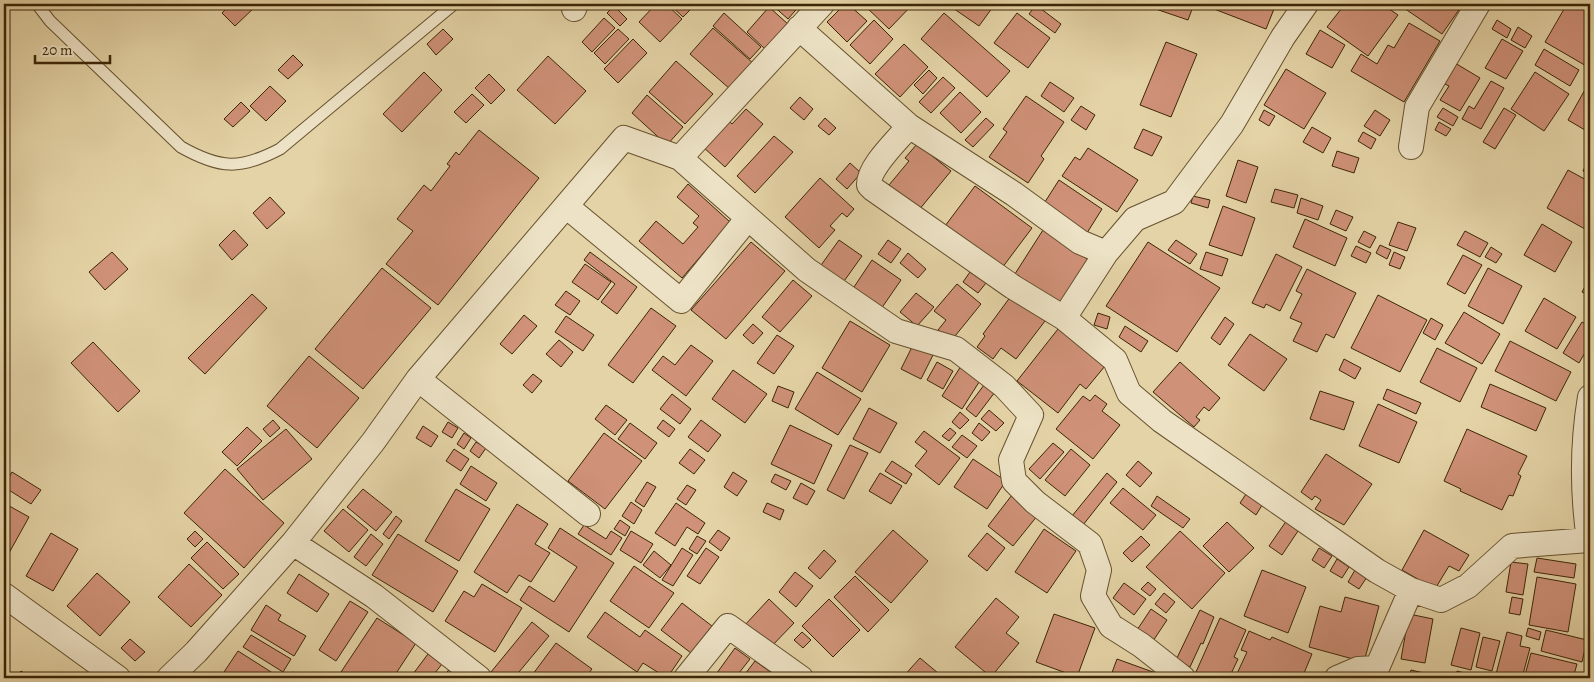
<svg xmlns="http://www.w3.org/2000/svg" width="1594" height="682" viewBox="0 0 1594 682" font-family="Alegreya,serif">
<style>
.building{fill:#cf9178;stroke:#3c2606}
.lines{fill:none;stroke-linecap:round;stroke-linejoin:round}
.service-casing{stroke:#66512e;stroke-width:13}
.minor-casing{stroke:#66512e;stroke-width:26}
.service{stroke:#ede2c5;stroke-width:11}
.minor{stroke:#ede2c5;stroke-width:24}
</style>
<rect width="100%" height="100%" fill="#e4d3a6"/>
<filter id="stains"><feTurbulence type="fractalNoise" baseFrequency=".004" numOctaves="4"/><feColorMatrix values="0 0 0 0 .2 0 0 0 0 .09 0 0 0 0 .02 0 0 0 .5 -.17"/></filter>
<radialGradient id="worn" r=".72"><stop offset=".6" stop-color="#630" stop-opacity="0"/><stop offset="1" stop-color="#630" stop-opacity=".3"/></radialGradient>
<path class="building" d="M231 4H256L257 5 235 26 222 13Z
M656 4H666L682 19 660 42 639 22Z
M669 4H696L683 17Z
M771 4H801L788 19Z
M845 4H848L867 21 847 42 827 22Z
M863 4H913L889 29Z
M947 4H995L979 26Z
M1072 4H1085L1082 10Z
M1141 4H1194L1188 20Z
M1216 4H1276L1266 29 1214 9Z
M1345 4H1382L1398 15 1368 56 1327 27Z
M1398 4H1463L1442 34Z
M1567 4H1590V63L1588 67 1545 42Z
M1036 5 1061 24 1055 33 1029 14Z
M614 6 627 19 620 26 607 13Z
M769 7 789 25 766 50 747 32Z
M724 13 761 47 750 59 713 26Z
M944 13 1010 71 987 97 921 39Z
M1017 13 1050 38 1028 68 994 43Z
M604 18 615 28 592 52 582 42Z
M874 20 893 39 870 64 850 45Z
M1497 20 1511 29 1507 38 1492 29Z
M1409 23 1440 41 1404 102 1351 71 1361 54 1377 64 1388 45 1394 48Z
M1518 27 1532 36 1525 48 1511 40Z
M713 28 753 63 730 89 690 54Z
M443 29 453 39 436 55 427 44Z
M618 29 629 39 605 64 594 53Z
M1320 30 1345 45 1332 68 1306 54Z
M633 39 647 53 618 83 604 69Z
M1502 39 1523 51 1506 79 1485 68Z
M1166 42 1197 54 1171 117 1140 105Z
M904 44 928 67 900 97 875 74Z
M1544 49 1579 70 1570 86 1535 65Z
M293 55 303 65 288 79 278 70Z
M548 56 586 91 555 124 517 90Z
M676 61 713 94 685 124 649 92Z
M1455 63 1480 78 1460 111 1440 100 1449 86 1443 83Z
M1286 69 1326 93 1304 129 1264 105Z
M929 70 937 78 923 94 914 85Z
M424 72 442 90 402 132 383 114Z
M1535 72 1569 94 1544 131 1511 109Z
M489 74 505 90 491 104 475 88Z
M943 77 955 88 931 113 919 102Z
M1491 81 1504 88 1481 129 1462 119 1469 106 1474 109Z
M1050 82 1074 98 1064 112 1041 96Z
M270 86 286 101 266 121 250 106Z
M1587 86 1590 88V133L1568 120Z
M960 92 981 112 961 133 940 113Z
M472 94 484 105 466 123 454 112Z
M647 95 683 127 667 145 632 113Z
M1026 96 1064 122 1041 156 1044 159 1028 183 989 157 1007 132 1003 129Z
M800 97 813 109 804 120 790 108Z
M241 102 250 111 233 127 224 119Z
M1081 106 1095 115 1086 130 1071 120Z
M1443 108 1458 117 1453 126 1437 117Z
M1504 108 1516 115 1495 149 1483 142Z
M746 109 763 124 725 167 702 146 727 119 732 124Z
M1264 110 1275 116 1269 126 1259 120Z
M1375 110 1390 120 1380 136 1364 126Z
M825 118 836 128 829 135 818 126Z
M986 118 994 125 973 147 965 140Z
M1439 122 1451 129 1446 136 1435 130Z
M1312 127 1331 138 1323 153 1303 142Z
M1143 129 1162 137 1152 156 1134 148Z
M479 130 539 178 438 305 386 264 413 231 397 219 424 185 431 191 450 166 447 164 456 152 459 155Z
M1363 132 1376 139 1371 149 1358 141Z
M774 136 793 152 755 193 737 176Z
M917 144 951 171 914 216 884 191 909 161 905 158Z
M1088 148 1138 180 1117 212 1062 176 1075 157 1080 160Z
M1337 151 1359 158 1354 173 1332 166Z
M1589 158 1590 159V175L1583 171Z
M1238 160 1258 167 1246 203 1226 196Z
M850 163 861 173 847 189 836 179Z
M1568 170 1590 182V221L1585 229 1547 208Z
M820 178 854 209 847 217 842 213 830 226 835 230 819 248 785 217Z
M1059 180 1102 209 1087 233 1043 205Z
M688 184 730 222 682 278 639 241 656 221 683 244 698 227 693 223 699 216 677 197Z
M975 186 1032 228 999 272 942 230Z
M1275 189 1298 195 1294 208 1271 202Z
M1193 196 1210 200 1208 208 1191 203Z
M270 197 285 213 267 229 253 213Z
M1301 198 1323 206 1318 220 1297 213Z
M1223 206 1255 218 1242 256 1209 245Z
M1336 210 1353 217 1346 231 1330 224Z
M1305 219 1347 238 1335 266 1293 247Z
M1398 222 1416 228 1407 251 1389 245Z
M1542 224 1572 242 1555 272 1524 255Z
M234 230 248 245 232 260 219 245Z
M1043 230 1089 260 1059 307 1013 277Z
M1364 231 1376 237 1370 248 1358 242Z
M1465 231 1488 243 1480 257 1457 245Z
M839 240 862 256 842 284 819 268Z
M888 240 901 249 891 263 878 254Z
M1176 240 1197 254 1190 264 1168 250Z
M751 242 785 271 726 339 691 310Z
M1148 242 1220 288 1177 352 1106 306Z
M1380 245 1391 250 1387 259 1376 253Z
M1356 246 1371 253 1366 263 1351 256Z
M1491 247 1502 254 1496 263 1485 257Z
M112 252 128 269 105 290 89 272Z
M590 252 637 287 617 314 601 302 615 284 584 260Z
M1206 252 1228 259 1222 276 1200 269Z
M1394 252 1405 257 1400 269 1389 265Z
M908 253 926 269 918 278 900 263Z
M1276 254 1302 267 1280 311 1266 304 1264 308 1252 303Z
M1463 255 1482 265 1465 294 1447 284Z
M872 260 901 280 881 309 852 290Z
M585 264 611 282 598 300 572 282Z
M382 268 431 308 363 389 315 349Z
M1488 268 1522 286 1503 324 1468 306Z
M1307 269 1356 293 1334 338 1326 334 1317 352 1293 341 1302 323 1290 318 1302 294 1296 291Z
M970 272 986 283 978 293 963 282Z
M1590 277V296L1582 292Z
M793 280 812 296 780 332 762 317Z
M957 284 981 304 951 341 938 330 946 320 934 311Z
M566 291 580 301 570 315 555 305Z
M916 293 934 307 917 326 900 312Z
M252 294 267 308 205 374 188 358Z
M1378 295 1427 320 1400 372 1351 348Z
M1011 296 1045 321 1016 359 1001 348 993 359 977 347 985 336 983 334Z
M1544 298 1576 317 1557 349 1525 331Z
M651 308 676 326 633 383 608 365Z
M1464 312 1500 334 1482 364 1445 343Z
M1098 313 1110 317 1107 329 1094 325Z
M524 315 537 326 512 354 500 344Z
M566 316 594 335 583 351 555 332Z
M1225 317 1234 324 1220 345 1211 338Z
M1431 318 1443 325 1435 340 1423 333Z
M850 321 890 345 862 392 822 368Z
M1582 322 1590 327V344L1579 363 1563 353Z
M753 324 763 333 753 344 743 335Z
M1125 326 1148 341 1141 352 1119 337Z
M1058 329 1105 366 1086 389 1080 384 1058 413 1017 381Z
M1250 334 1287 359 1264 391 1228 365Z
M777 335 794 346 774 374 757 363Z
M559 340 573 352 561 367 546 354Z
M1510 341 1571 372 1556 401 1495 371Z
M93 342 140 391 118 412 71 363Z
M691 345 713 361 686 396 652 370 663 356 675 365Z
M913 345 933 355 921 379 901 369Z
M1437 348 1477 368 1460 402 1420 382Z
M309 356 359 398 317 448 267 406Z
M1344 359 1361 368 1355 379 1339 370Z
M937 362 953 371 943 389 927 380Z
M1180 362 1220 398 1209 411 1204 407 1196 417 1200 420 1194 427 1153 392Z
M961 366 981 379 962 409 942 396Z
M733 370 767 394 745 423 712 399Z
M817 372 861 399 838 435 795 409Z
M533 374 542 381 532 393 523 385Z
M1490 384 1546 408 1536 431 1481 407Z
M984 385 995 392 976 417 966 409Z
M778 386 794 392 788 408 772 401Z
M1387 389 1421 403 1416 414 1383 399Z
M1320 391 1354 402 1344 430 1310 419Z
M672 394 691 409 680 424 660 409Z
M1095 395 1107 404 1102 411 1120 425 1093 459 1056 429 1083 396 1090 401Z
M1378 404 1417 422 1399 463 1359 446Z
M606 405 627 420 615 435 595 419Z
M869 408 897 423 880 453 853 439Z
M989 410 1004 423 996 431 981 419Z
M960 412 969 420 960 429 952 422Z
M273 420 280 428 270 437 263 429Z
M663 420 675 429 669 437 657 428Z
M701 420 721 435 708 452 688 437Z
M448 422 458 428 452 438 442 432Z
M630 423 657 443 645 459 618 439Z
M979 423 990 432 982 441 972 433Z
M790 425 832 445 814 484 771 464Z
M423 426 438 436 431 447 416 438Z
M247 427 262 441 237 466 222 452Z
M950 428 956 433 949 441 942 436Z
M286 429 312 459 263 500 237 469Z
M1467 429 1527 456 1518 474 1521 476 1513 496 1509 495 1502 510 1460 491 1461 489 1444 481Z
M924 431 960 458 939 485 915 466 927 451 915 442Z
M464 433 471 438 464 449 457 444Z
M604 433 642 461 605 509 568 481Z
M962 435 977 446 967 458 952 447Z
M476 442 486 448 479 458 470 451Z
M1053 443 1064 452 1040 479 1029 469Z
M850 445 868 453 844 499 827 490Z
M454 449 469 459 461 471 446 461Z
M690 449 705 460 694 474 679 463Z
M1071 449 1090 465 1065 496 1045 480Z
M1326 454 1372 484 1344 525 1315 509 1321 500 1315 496 1312 500 1301 492Z
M973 459 1006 481 987 509 954 487Z
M892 461 912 474 906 484 885 471Z
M1138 461 1152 473 1140 487 1126 475Z
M471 466 497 483 486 501 460 484Z
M225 469 284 523 244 568 184 513Z
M12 472 41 490 31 504 4 487Z
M733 472 747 481 737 496 724 487Z
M880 473 902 486 891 504 869 491Z
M1107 473 1117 482 1083 525 1072 516Z
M775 474 791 481 786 490 771 482Z
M647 482 656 487 644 507 635 501Z
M801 483 815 491 807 505 793 498Z
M687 485 696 490 686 505 677 499Z
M1123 488 1156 515 1143 530 1110 503Z
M363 489 392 512 376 531 347 507Z
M456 489 490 509 459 561 425 541Z
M1248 491 1264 502 1256 515 1240 503Z
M1012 495 1038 515 1013 546 988 526Z
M1157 496 1190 519 1183 528 1151 506Z
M631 502 642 510 634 524 622 516Z
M4 503 29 517 4 562Z
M676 503 705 523 698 534 687 527 675 546 655 533Z
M767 503 784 510 780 520 763 512Z
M517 504 548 524 535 544 550 553 531 582 519 575 507 593 474 572Z
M343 509 368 530 349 552 324 531Z
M396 516 402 521 389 539 383 534Z
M620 520 630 527 625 536 614 529Z
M1287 520 1300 528 1282 555 1269 546Z
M1227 522 1254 548 1229 572 1203 546Z
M584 525 606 539 611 531 622 538 611 555 578 534Z
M560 528 614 563 569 632 520 600 529 586 554 602 577 567 548 548Z
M1044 529 1076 551 1047 593 1015 572Z
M718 530 730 538 721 551 709 542Z
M893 530 928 561 891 603 855 572Z
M1424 530 1469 555 1459 571 1449 566 1435 589 1402 570Z
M195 531 203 539 195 547 187 539Z
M631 531 653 544 641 563 620 550Z
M1180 531 1225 573 1192 609 1146 567Z
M51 533 78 549 53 591 26 576Z
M987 533 1005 548 987 571 968 556Z
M371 534 383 544 366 566 354 557Z
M398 534 458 571 433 612 372 575Z
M697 536 706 541 697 554 689 549Z
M1141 536 1150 545 1132 562 1123 553Z
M207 542 239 574 223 589 191 558Z
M682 548 693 555 673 586 662 580Z
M706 548 719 557 700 584 687 576Z
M1319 548 1332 556 1324 568 1312 560Z
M824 550 836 561 820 579 808 568Z
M654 551 671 565 660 578 643 565Z
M1537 558 1576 564 1574 578 1534 572Z
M1337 559 1349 567 1342 578 1330 571Z
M1511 562 1528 564 1523 595 1506 592Z
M189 564 222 595 191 627 158 597Z
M634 566 674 593 649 628 610 601Z
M1262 570 1306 587 1288 633 1244 616Z
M1355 570 1367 577 1359 589 1348 582Z
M795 572 813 586 796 607 779 592Z
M97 573 130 602 100 636 67 606Z
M299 574 329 594 317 612 287 593Z
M855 576 889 610 868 632 834 597Z
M1537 577 1576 584 1568 632 1529 625Z
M1148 582 1156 589 1150 596 1141 589Z
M1124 583 1146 599 1134 615 1113 598Z
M482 584 522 608 495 652 445 621 464 591 474 597Z
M1164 593 1175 602 1166 613 1155 604Z
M1345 597 1379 606 1364 662 1309 647 1320 606 1341 612Z
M1512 597 1523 599 1520 615 1509 613Z
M996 598 1019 617 1006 633 1019 643 991 677 955 647Z
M769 599 794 623 769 649 744 626Z
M829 599 860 630 833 657 802 626Z
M350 601 368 612 336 661 319 650Z
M682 603 712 626 691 653 661 630Z
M266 605 281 615 278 620 306 636 294 656 251 630Z
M1151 609 1167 620 1151 644 1135 633Z
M1200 610 1214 617 1203 644 1201 643 1190 667 1176 660Z
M605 612 640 637 645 630 682 656 667 678 643 663 637 672 587 637Z
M1054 614 1095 628 1077 677 1036 662Z
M1409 614 1433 619 1425 663 1401 659Z
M377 618 416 643 393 678H337Z
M1220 618 1246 630 1234 657 1238 659 1229 678H1203L1204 676 1196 672Z
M532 622 549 636 514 678H498L491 672Z
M1461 628 1480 633 1471 670 1451 665Z
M1528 628 1541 632 1539 640 1526 636Z
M1546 630 1587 640 1582 662 1541 651Z
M1249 631 1270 640 1272 637 1312 654 1302 678H1235L1247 652 1241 650Z
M802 632 811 640 803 648 794 640Z
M1507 632 1522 636 1520 646 1530 648 1522 678H1495Z
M251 635 291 659 283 672 243 647Z
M1483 637 1500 641 1492 671 1476 667Z
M130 639 145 652 135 661 121 648Z
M556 643 592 669 585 678H530Z
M735 648 750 659 735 678H716L714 677Z
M238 651 279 677 278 678H220Z
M1531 653 1577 664 1573 678H1538L1525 675Z
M428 654 442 664 431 678H410Z
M920 658 944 678H902Z
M1117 659 1164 676 1163 678H1110Z
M755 661 779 678H742Z
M450 668 466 678H443Z
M1411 670 1437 676 1436 678H1408Z
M21 671 31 678H15Z
M1457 671 1484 678H1455Z
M292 672 303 678H288Z
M1044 672 1060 678H1042Z"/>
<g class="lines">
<g class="service-casing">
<path id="service" d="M37 4 50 21 181 147C220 169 240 170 280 149L454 4"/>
</g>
<g class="minor-casing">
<path id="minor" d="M574 9 576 4
M799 28 909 126C898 140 868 167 869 185L873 189 1013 287 1064 318 1115 360 1129 393 1162 421 1377 571 1411 590 1441 600 1468 586 1512 546 1589 540C1582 492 1582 445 1590 397
M909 126 1014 194 1080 242 1106 253 1064 318
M1411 147 1417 107 1478 4
M680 158 822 4
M566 206 681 301 748 218
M1106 253 1135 219 1174 202 1232 124 1283 37 1306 4
M418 379 588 514
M293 543 374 596 479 678
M4 595 118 678
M169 678 196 652 293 543 373 442 418 379 624 138 680 158 807 270 896 331 956 349 1004 386 1031 415 1011 460 1014 481 1035 502 1090 544 1099 570 1093 596 1111 626 1141 645 1183 678
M686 678 728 626 801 678
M1337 678 1358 669 1377 668 1411 590"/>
</g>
<use href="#service" class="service"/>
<use href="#minor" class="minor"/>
</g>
<rect width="1594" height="682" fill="none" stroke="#e4d3a6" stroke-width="20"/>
<rect x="5" y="5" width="1584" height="672" fill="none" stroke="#3c2606" stroke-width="2.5"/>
<rect x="10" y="10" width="1574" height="662" fill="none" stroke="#3c2606"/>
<path d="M35 55v8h75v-8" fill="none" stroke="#3c2606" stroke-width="2.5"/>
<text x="42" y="55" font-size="15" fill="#3c2606" stroke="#ede2c5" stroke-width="4" paint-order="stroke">20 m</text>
<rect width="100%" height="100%" filter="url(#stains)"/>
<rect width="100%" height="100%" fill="url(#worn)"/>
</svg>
